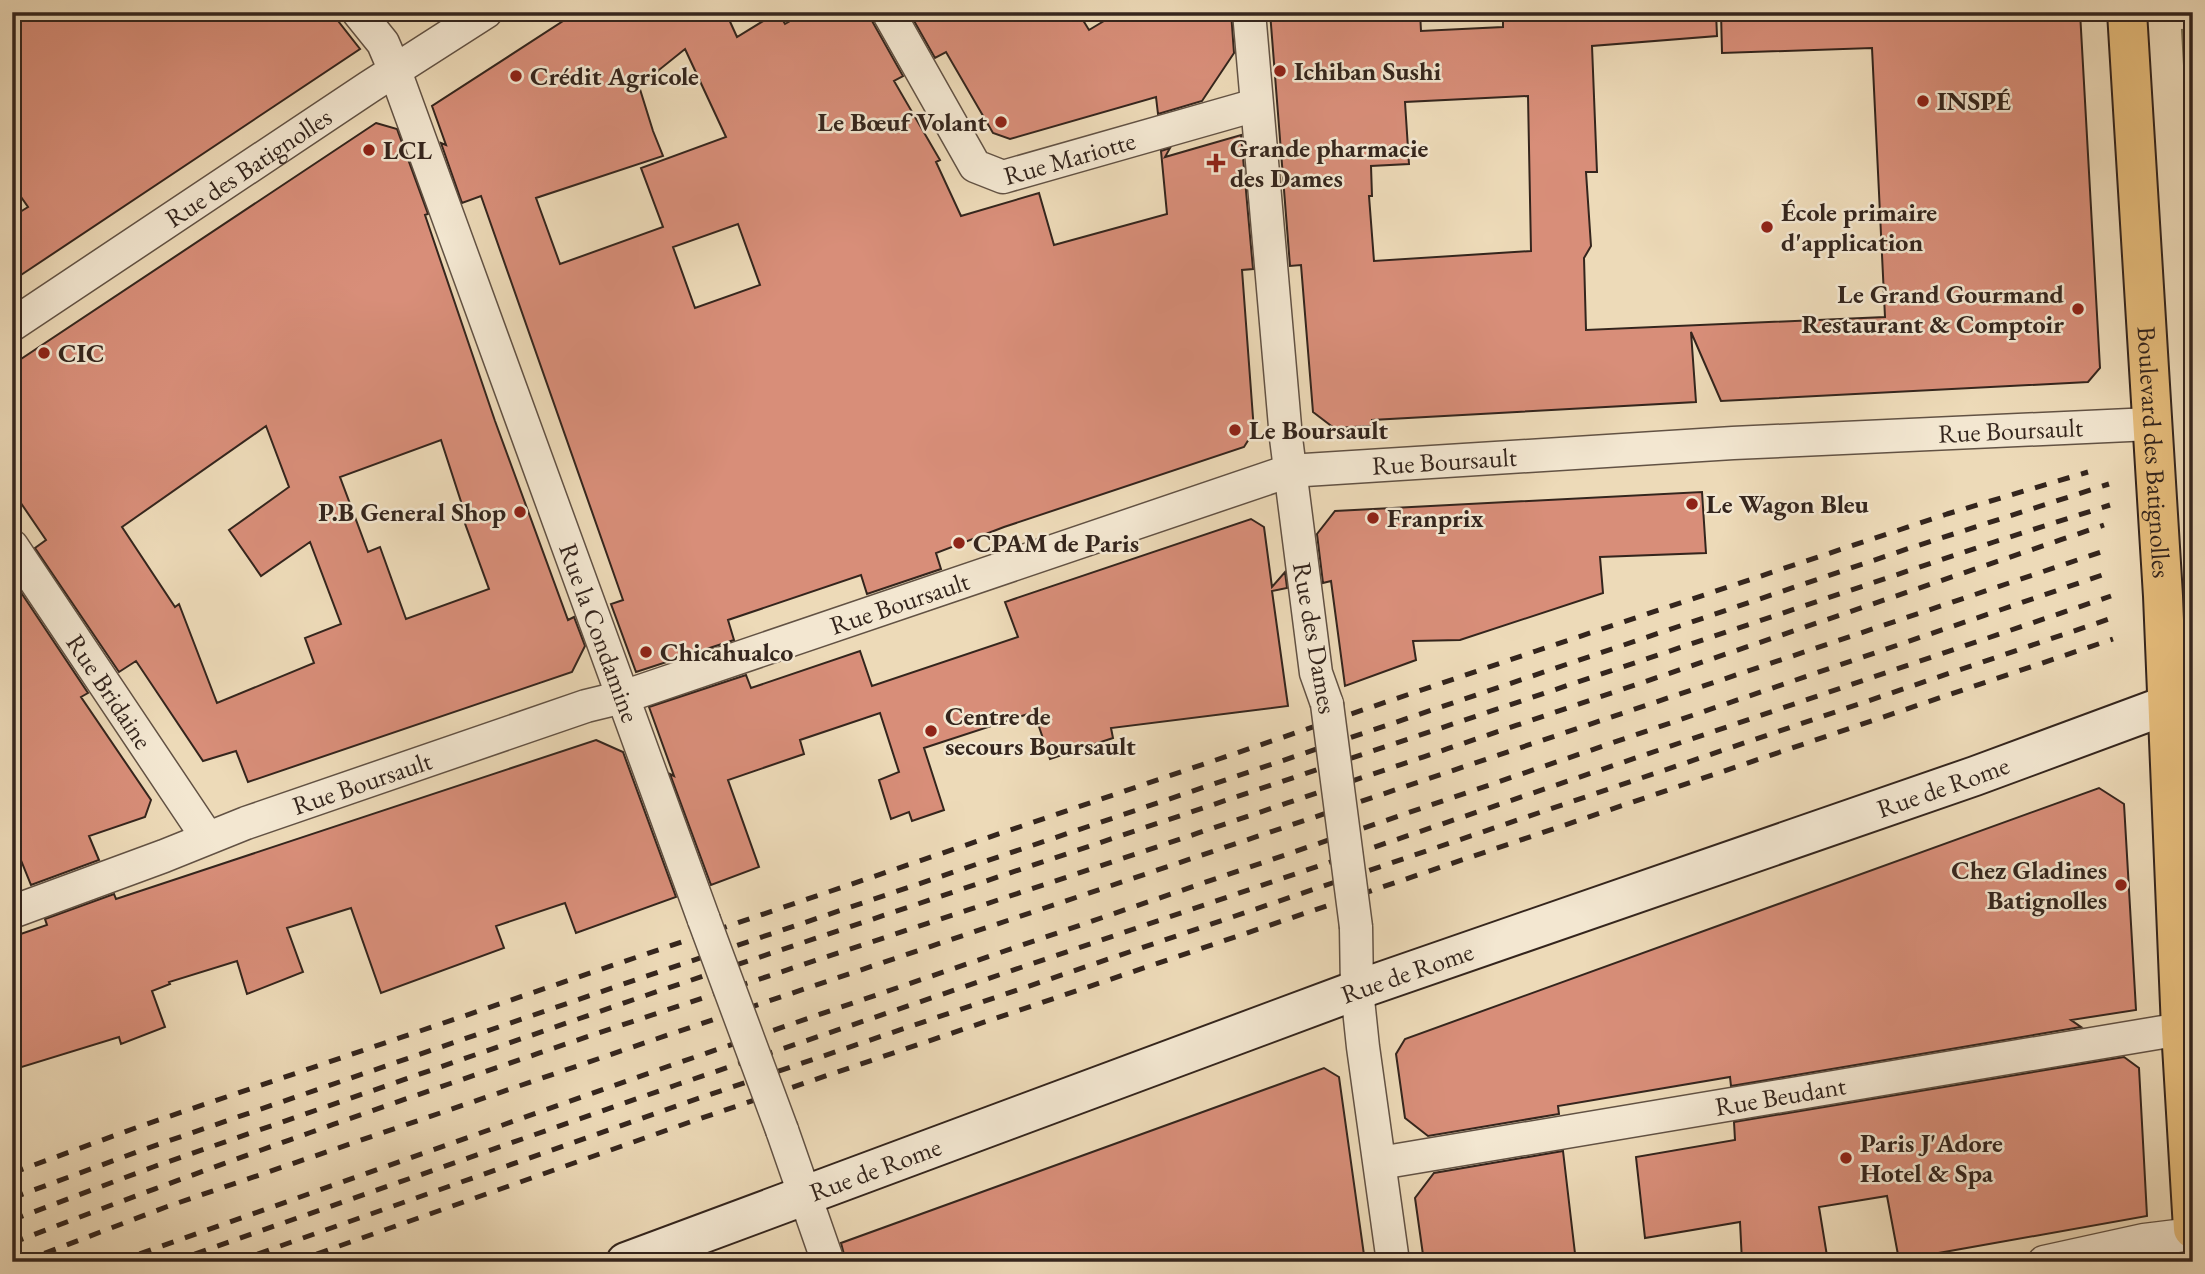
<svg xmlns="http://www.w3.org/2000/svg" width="2205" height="1274" viewBox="0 0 2205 1274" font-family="'EB Garamond',serif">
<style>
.green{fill:#c0bd89;stroke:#7a7153;stroke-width:2}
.building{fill:#d88e79;stroke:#34251d;stroke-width:2;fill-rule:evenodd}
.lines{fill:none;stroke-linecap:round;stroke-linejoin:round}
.street-casing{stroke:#625244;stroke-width:35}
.secondary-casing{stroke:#34251d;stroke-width:42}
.primary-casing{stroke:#34251d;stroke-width:42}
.street{stroke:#f3e7d1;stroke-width:32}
.secondary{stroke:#f3e7d1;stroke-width:38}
.primary{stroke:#e6bd7c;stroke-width:38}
.rail{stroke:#34251d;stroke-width:5;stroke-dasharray:12 12;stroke-linecap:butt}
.street-bridge-casing{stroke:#625244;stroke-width:35;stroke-linecap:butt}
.street-bridge{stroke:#f3e7d1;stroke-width:32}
.poi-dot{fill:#8f2418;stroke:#f3e7d1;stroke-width:2.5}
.labels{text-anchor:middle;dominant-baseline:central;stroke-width:5;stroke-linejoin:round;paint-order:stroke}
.poi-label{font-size:26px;font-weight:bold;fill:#34251d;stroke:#f3e7d1;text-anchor:start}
.street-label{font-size:26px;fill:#34251d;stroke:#f3e7d1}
</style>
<rect width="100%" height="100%" fill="#eddab8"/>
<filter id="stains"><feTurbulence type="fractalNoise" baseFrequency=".00286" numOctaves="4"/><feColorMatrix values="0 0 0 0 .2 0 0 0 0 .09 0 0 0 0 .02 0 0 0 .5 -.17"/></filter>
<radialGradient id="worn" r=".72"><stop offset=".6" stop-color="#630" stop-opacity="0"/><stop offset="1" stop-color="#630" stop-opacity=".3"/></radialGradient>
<path class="green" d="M2193 29V154H2189L2182 30Z
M2193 393V549L2184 394Z"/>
<path class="building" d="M12 12H331L360 49 12 281V217L28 207 12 184Z
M577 12H731L727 15 737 37 778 12 785 24 806 12H870L872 21 903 76 894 81 940 160 936 162 961 216 1039 193 1054 245 1167 214 1161 151 1170 148 1165 157 1241 135 1253 269 1242 270 1254 431 1244 447 1004 527 936 553 941 569 867 594 861 575 728 620 734 640 636 672 611 604 623 600 481 196 462 203 441 143 446 145 432 106ZM685 49 726 137 641 168 663 227 560 264 536 198 663 156 653 131 639 86ZM738 224 760 285 695 308 673 247Z
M909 12H1078L1089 30 1119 12H1231L1234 53 1202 101 1158 114 1156 97 1010 139 993 133 946 52 935 58Z
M1270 12H1420L1421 31 1503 27V12H1716L1717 36 1592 46 1597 172H1586L1591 246 1584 258 1586 330 1885 317 1872 48 1722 53 1721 12H2080L2100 368 2088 382 1721 401 1691 332 1696 402 1372 420V426L1334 428 1313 412 1301 265 1290 266ZM1528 96 1531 251 1374 261 1369 196H1372L1371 166 1409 164 1405 102Z
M376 123 397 129 428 214 425 215 495 421 568 620 574 617 585 646 572 672 248 782 236 751 203 761 136 661 119 672 35 548 46 540 12 490V365ZM266 426 289 487 229 530 261 576 310 542 341 624 305 638 314 663 217 703 179 604 175 607 122 527ZM441 440 466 517 463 518 489 589 406 619 380 547 368 552 340 477Z
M1702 492 1706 553 1600 557 1603 593 1460 640 1413 641 1416 660 1345 686 1331 581 1323 583 1317 534 1335 511Z
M1251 519 1264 527 1272 587 1285 572 1287 588 1272 591 1288 706 1111 728 1113 738 1050 759 1034 712 924 748 944 810 912 821 909 812 891 819 879 780 899 772 880 713 800 740 804 754 728 780 759 867 711 885 670 774 674 776 649 707 746 675 751 688 860 651 872 686 1018 637 1005 602Z
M12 579 88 693 81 697 151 800 145 817 89 836 99 860 31 885 12 838Z
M596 740 623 752 676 897 576 933 565 903 496 926 504 948 381 993 351 908 287 928 303 972 247 994 237 961 169 982 170 984 152 991 165 1027 121 1044 119 1037 12 1070V937L47 925 45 919 114 894 116 899Z
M2099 788 2124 804 2136 1010 2071 1020 2081 1027 1731 1086 1730 1077 1558 1106 1559 1114 1428 1136 1405 1118 1396 1054 1405 1039Z
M2124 1057 2139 1068 2147 1216 1899 1260 1887 1196 1819 1207 1828 1262H1742L1740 1222 1645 1238 1636 1157 1735 1140 1734 1122Z
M1324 1068 1339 1077 1365 1262H846L841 1243Z
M1563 1151 1576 1262H1424L1415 1198 1434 1173Z"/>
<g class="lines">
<g class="street-casing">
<g id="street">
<path id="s1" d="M358 12 383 43 395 71 704 920"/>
<path id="s2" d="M888 12 975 166 1003 177 1256 105"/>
<path d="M1249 12 1286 438 1316 673 1327 704"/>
<path id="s3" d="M12 325 369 87 486 12"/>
<path id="s4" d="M12 546 207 837"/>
<path id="s5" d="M12 912 164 856 246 823 586 706 623 697 1289 471 1733 443 2151 424"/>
<path d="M1356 927 1357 990 1363 1047 1393 1262"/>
<path d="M782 1130 828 1262"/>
<path id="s6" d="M1380 1163 2181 1029"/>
<path d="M2044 1262 2144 1240 2193 1234"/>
</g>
</g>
<g class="secondary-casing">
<g id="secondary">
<path id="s7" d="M626 1262 1357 990 1975 776 2167 705 2193 700"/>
</g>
</g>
<g class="primary-casing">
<g id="primary">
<path id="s8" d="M2127 12 2163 596 2181 1029 2193 1229"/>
</g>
</g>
<use href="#street" class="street"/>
<use href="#secondary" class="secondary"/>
<use href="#primary" class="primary"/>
<path class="rail" d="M12 1173 138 1127 1536 651 1947 514 2088 472
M12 1198 145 1149 638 979 1910 548 2109 484
M12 1220 153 1167 647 995 1994 542 2110 505
M12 1243C368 1105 732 989 1094 868 1431 755 1767 640 2104 525
M22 1262 166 1207 656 1039 2107 550
M117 1262 669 1066 2111 572
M172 1262 676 1085 2111 596
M235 1262 682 1104 2112 618
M294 1262 690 1122 2113 639"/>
<g class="street-bridge-casing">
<path id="street-bridge" d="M1327 704 1356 927
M704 920 782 1130"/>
</g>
<use href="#street-bridge" class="street-bridge"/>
</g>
<g class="poi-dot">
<circle cx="1280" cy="71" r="7"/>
<circle cx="516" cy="76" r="7"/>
<circle cx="1923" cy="101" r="7"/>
<circle cx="1001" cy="122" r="7"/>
<circle cx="369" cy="150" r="7"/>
<path d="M1212.5 152.5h7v7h7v7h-7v7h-7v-7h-7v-7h7z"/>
<circle cx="1767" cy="227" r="7"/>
<circle cx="2078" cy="309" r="7"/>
<circle cx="44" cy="353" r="7"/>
<circle cx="1235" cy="430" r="7"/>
<circle cx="1692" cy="504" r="7"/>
<circle cx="520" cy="512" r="7"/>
<circle cx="1373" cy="518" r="7"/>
<circle cx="959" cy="543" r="7"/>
<circle cx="646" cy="652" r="7"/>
<circle cx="931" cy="731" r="7"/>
<circle cx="2121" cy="885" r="7"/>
<circle cx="1846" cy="1158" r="7"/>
</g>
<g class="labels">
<g class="poi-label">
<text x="1294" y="71">Ichiban Sushi</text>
<text x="530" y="76">Crédit Agricole</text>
<text x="1937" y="101">INSPÉ</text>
<text x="987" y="122" text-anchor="end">Le Bœuf Volant</text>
<text x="1230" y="148">Grande pharmacie<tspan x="1230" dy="30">des Dames</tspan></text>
<text x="383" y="150">LCL</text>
<text x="1781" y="212">École primaire<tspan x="1781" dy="30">d'application</tspan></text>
<text x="2064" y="294" text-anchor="end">Le Grand Gourmand<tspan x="2064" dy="30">Restaurant &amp; Comptoir</tspan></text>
<text x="58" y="353">CIC</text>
<text x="1249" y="430">Le Boursault</text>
<text x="1706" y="504">Le Wagon Bleu</text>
<text x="506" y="512" text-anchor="end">P.B General Shop</text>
<text x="1387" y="518">Franprix</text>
<text x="973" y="543">CPAM de Paris</text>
<text x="660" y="652">Chicahualco</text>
<text x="945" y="716">Centre de<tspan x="945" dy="30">secours Boursault</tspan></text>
<text x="2107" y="870" text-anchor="end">Chez Gladines<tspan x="2107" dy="30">Batignolles</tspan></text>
<text x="1860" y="1143">Paris J'Adore<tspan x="1860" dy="30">Hotel &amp; Spa</tspan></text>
</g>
<g class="street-label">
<text stroke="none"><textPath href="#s2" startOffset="276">Rue Mariotte</textPath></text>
<text stroke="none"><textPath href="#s3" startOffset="284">Rue des Batignolles</textPath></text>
<text stroke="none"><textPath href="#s5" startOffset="2074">Rue Boursault</textPath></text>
<text stroke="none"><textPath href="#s8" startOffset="441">Boulevard des Batignolles</textPath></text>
<text stroke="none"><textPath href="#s5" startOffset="1507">Rue Boursault</textPath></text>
<text stroke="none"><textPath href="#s5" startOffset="940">Rue Boursault</textPath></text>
<text stroke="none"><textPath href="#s1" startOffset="668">Rue la Condamine</textPath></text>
<text transform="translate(1315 638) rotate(80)">Rue des Dames</text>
<text stroke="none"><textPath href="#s4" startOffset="175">Rue Bridaine</textPath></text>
<text stroke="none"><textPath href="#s5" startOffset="373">Rue Boursault</textPath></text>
<text stroke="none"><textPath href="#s7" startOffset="1400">Rue de Rome</textPath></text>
<text stroke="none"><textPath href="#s7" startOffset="833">Rue de Rome</textPath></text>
<text stroke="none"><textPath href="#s6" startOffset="406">Rue Beudant</textPath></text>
<text stroke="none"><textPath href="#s7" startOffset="266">Rue de Rome</textPath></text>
</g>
</g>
<rect width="2205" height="1274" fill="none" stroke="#eddab8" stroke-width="42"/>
<rect x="14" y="14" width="2177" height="1246" fill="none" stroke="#34251d" stroke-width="3.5"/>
<rect x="21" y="21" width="2163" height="1232" fill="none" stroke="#34251d" stroke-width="2"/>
<rect width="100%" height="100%" filter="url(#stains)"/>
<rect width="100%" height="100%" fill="url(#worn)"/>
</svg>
